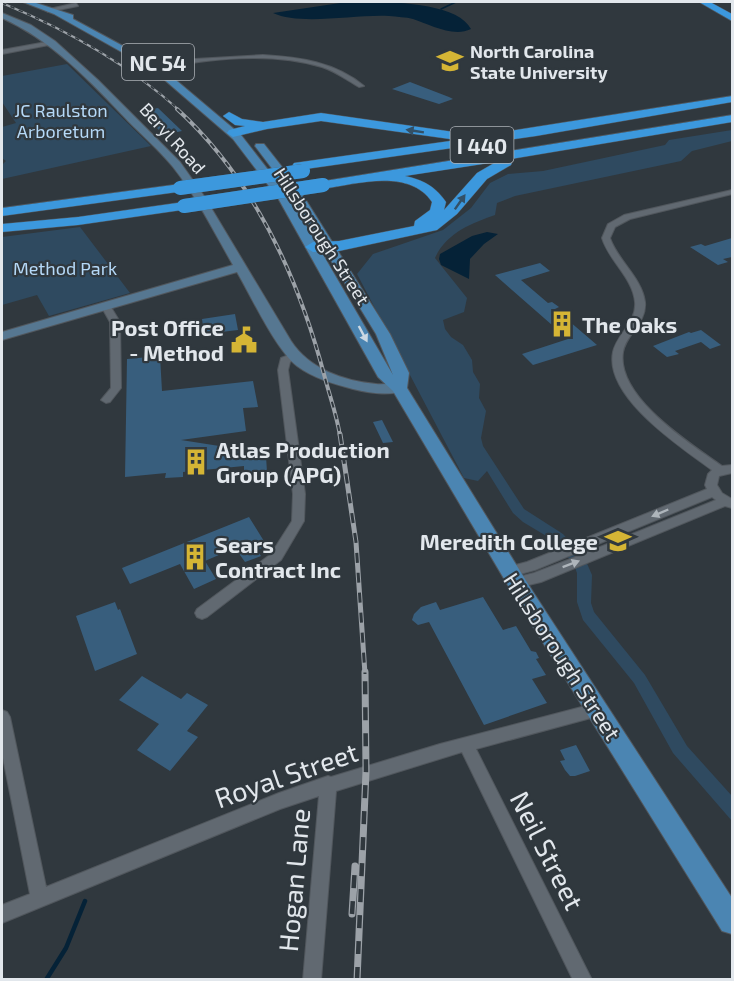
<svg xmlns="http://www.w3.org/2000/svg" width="734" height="981" viewBox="0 0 734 981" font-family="'Exo 2',sans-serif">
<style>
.green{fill:#2f4a60}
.water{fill:#052237}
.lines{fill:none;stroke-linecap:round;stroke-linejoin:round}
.stream-far1{stroke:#052237;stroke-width:1.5}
.stream{stroke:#052237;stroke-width:4.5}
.building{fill:#385e7d}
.street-casing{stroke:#51575d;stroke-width:2}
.secondary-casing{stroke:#51575d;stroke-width:2}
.primary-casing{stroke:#51575d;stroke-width:2}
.highway-casing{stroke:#51575d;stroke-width:1}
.street{fill:#616971;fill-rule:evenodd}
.secondary{fill:#567791;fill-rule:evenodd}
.primary{fill:#4b85b2;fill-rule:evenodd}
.highway{fill:#3c98dd;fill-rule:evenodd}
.rail-far3-casing{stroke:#9ca2a8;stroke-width:2}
.rail-far2-casing{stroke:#9ca2a8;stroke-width:4}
.rail-far1-casing{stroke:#9ca2a8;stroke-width:5}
.rail-casing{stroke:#9ca2a8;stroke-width:7}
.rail-far3{stroke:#30383e;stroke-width:1.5;stroke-dasharray:4.5;stroke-linecap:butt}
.rail-far2{stroke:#30383e;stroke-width:2;stroke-dasharray:6;stroke-linecap:butt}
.rail-far1{stroke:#30383e;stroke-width:3;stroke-dasharray:10;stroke-linecap:butt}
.rail{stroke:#30383e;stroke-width:4.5;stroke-dasharray:13;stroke-linecap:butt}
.highway-bridge-casing{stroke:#51575d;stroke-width:14;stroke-linecap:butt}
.highway-bridge{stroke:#3c98dd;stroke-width:14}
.oneway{fill:#335066}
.oneway2{fill:#cbd8e3}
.oneway3{fill:#aeb5bb}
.labels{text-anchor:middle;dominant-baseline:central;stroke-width:4.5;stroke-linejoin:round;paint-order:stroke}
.far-poi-label{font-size:18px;font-weight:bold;fill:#e2e7ec;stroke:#30383e;text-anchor:start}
.far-park-label{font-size:18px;fill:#b5d9f8;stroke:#30383e}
.far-street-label{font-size:18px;fill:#e2e7ec;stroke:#30383e}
.shield{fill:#30383e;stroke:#adb2b8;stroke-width:1.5}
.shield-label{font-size:21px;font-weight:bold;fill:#e2e7ec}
.poi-label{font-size:22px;font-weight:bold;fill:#e2e7ec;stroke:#30383e;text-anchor:start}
.street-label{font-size:22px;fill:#e2e7ec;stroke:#30383e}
.near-street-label{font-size:27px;fill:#e2e7ec;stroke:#30383e}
</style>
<rect width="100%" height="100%" fill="#30383e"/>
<path class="green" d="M67 64 151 146 2 179V165L6 161 2 158V127L16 123 2 102V76Z
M732 130V141L692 151 681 161 515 196 497 203 495 215C472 223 446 233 435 258L467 298 464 312 443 320 445 329 451 337 463 345 472 360 473 372 480 384 479 398 486 411 481 438 483 446 524 509 563 534 585 559 592 575 591 603 594 612 645 675 687 746 732 796V821L673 753 634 683 583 620 577 602V573L573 563 553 540 523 522 513 513 487 471 478 481 464 478 357 274 373 254 443 230 471 208 490 183 508 174 543 171 665 145 669 140Z
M80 227 130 293 49 316 37 295 2 305V237Z"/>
<path class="water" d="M347 2C376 1 457 0 471 29 453 38 429 24 413 19 406 17 397 17 389 16 357 14 300 26 273 13Z
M487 232 498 234 484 244 470 259 469 279 441 265 439 259 440 254 472 236Z"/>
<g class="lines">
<path class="stream-far1" d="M441 9 456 2"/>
<path class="stream" d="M46 980 66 948 85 901"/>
</g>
<path class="building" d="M410 82 449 97 453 99 439 104 392 89Z
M158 108 182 131 164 135 140 111Z
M732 238V257L723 259 728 262 718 265 690 247 701 244 705 246Z
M540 263 550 271 521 280 548 303 552 302 559 307 555 309 597 345 533 365 522 354 568 339 495 275Z
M235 314 238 330 204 334 202 319Z
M701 330 721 345 710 349 701 342 675 351 679 354 667 357 653 346 689 332 691 333Z
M160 356 162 391 253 381 258 407 243 408 246 431 181 440 245 450V454H254V458L266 456 267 472 244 474V466L183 472V477L165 478 166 473 125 477 127 359Z
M382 420 393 442 383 443 373 422Z
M249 517 267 546 257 550 261 556 245 562 235 548 205 561 216 579 194 589 180 564 130 584 122 568Z
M483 597 503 630 516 626 531 651 536 652 539 658 536 659 546 675 532 679 547 703 484 725 429 622 418 625 412 620 414 614 421 607 436 602 440 610Z
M115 602 118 610 120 609 137 654 95 671 76 616Z
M142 676 181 699 187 693 208 705 187 731 198 737 170 771 137 750 159 724 119 700Z
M576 745 590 771 575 776H570L565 770 560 761 565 760 560 750Z"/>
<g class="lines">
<g class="street-casing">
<path id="street" d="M76 3 78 6 48 12 45 10Z
M52 41 54 44 2 54V50Z
M263 55C299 57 335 62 364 86L359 87C347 80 335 71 322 67 270 51 208 59 155 69L152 67 195 59Z
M732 190V194L630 219 615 227 610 238C618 261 642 278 645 302 647 323 626 334 623 352 616 397 691 444 722 466L732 465V473L719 476 717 485 722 493 732 499V508L725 506 541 582 516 588 511 587 509 583 511 579 534 573 573 558 716 500 712 497 535 570 509 577 504 576 502 572 504 568 527 562 707 489 705 485 708 474 712 470C681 447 604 397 613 352 617 334 637 322 635 302 633 278 609 261 602 238L608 224 624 215Z
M106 303 109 304 120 322 121 388 110 402 106 403 101 400 111 388 110 322 101 306Z
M294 353 299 356 290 362 288 370 305 494 304 521 281 560 207 617 202 619 197 617 195 613 197 609 271 554 292 521 293 494 278 370 281 358Z
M597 703 602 705 605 710 602 715 476 749 592 980H573L462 752 336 791 321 980H303L319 796 280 809 2 923V905L30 894 2 753V710L7 712 10 717 46 887 279 793 328 776 331 777 440 744Z"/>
</g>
<g class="secondary-casing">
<path id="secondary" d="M2 13 31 25 55 41 98 80 180 162 204 196 291 341C309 369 344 381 376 384 385 385 395 382 404 385L406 388 404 391C387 396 370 393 353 389 334 384 313 378 297 366 276 350 251 296 237 272L2 340V332L233 265C214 232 197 197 173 167 160 151 143 136 128 121 90 81 53 41 2 18Z"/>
</g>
<g class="primary-casing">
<path id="primary" d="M23 2H33L73 15V19L158 65 241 135 290 198 393 375 376 334 286 187 255 146 256 144H264L297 186 390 334 409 373 407 388 533 592 732 898V934L722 931 519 604 393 391 378 377 278 198 233 139 152 69 54 14Z"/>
</g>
<g class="highway-casing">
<path id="highway" d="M699 2H710L732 14V21Z
M732 96V102L536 136 299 170 292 166 294 163 457 140 321 121 267 129 233 137 227 133 229 130 245 126 235 125 223 116 229 112 242 119 263 122 321 113 461 133 463 136 458 139Z
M732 115V122L511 159 512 162 511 165 487 179 457 214 437 230 339 251 313 252 305 247 313 242 339 241 414 226 415 221 430 210 432 202C409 168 357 184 323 189L316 185 318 182ZM496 162 477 173 444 210 446 202C435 186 423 180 405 176Z
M180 184 187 188 185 191 2 216V208Z
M184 202 189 203 191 206 189 209 78 225 2 232V224L78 217Z"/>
</g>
<use href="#street" class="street"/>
<use href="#secondary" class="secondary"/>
<use href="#primary" class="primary"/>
<use href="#highway" class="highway"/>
<g class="rail-far3-casing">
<path id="rail-far3" d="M2 3C67 30 127 63 179 110"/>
</g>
<g class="rail-far2-casing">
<path id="rail-far2" d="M177 109C254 179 299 279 325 378 330 397 337 416 340 436"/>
</g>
<g class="rail-far1-casing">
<path id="rail-far1" d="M340 434 356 542 365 674"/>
</g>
<g class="rail-casing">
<path id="rail" d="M352 914 355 866
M357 980 366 771 365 672"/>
</g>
<use href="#rail-far3" class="rail-far3"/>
<use href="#rail-far2" class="rail-far2"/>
<use href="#rail-far1" class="rail-far1"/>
<use href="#rail" class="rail"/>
<g class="highway-bridge-casing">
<path id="highway-bridge" d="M180 188 303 171
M184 206 323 185"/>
</g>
<use href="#highway-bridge" class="highway-bridge"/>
</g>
<defs><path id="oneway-solid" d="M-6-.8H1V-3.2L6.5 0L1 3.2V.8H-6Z" transform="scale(1.5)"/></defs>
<g class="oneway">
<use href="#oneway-solid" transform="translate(415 131) rotate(-171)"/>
<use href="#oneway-solid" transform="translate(460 202) rotate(-55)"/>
</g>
<use class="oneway2" href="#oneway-solid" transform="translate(363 334) rotate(62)"/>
<g class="oneway3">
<use href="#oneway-solid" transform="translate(660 513) rotate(157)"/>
<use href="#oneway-solid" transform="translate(571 564) rotate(-21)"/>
</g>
<defs>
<g id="university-bare" transform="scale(2.07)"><path d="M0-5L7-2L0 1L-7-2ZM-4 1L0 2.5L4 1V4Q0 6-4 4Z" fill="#d5b535" stroke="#30383e" stroke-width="2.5" paint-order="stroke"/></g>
<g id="building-bare" transform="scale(2.07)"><path d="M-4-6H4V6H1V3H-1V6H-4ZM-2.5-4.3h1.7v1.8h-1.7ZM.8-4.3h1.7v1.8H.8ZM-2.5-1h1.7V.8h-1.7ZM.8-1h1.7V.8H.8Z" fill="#d5b535" stroke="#30383e" stroke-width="2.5" paint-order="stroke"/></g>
<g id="civic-bare" transform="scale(2.07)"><path d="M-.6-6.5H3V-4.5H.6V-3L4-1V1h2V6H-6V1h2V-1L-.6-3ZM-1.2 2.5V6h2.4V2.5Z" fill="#d5b535" stroke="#30383e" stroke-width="2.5" paint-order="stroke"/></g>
</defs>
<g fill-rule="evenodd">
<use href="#university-bare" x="450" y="61"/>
<use href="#building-bare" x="562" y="324"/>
<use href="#civic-bare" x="244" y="340"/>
<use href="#building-bare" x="196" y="462"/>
<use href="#university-bare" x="618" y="541"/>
<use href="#building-bare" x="195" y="557"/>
</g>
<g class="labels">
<g class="far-poi-label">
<text x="470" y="51">North Carolina<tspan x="470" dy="21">State University</tspan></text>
</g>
<g class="far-park-label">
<text x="61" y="110">JC Raulston<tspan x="61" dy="21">Arboretum</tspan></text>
<text x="65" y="268">Method Park</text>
</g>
<g class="far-street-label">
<text transform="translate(173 138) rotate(48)">Beryl Road</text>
<text transform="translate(322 236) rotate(57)">Hillsborough Street</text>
</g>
<g class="shield">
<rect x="122" y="44" width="72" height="36" rx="4.5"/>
<rect x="450.5" y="127" width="63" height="36" rx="4.5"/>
</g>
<g class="shield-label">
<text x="158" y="62">NC 54</text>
<text x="482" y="145">I 440</text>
</g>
<g class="poi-label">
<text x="582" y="324">The Oaks</text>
<text x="224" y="327" text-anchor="end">Post Office<tspan x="224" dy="25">- Method</tspan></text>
<text x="216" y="449">Atlas Production<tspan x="216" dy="25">Group (APG)</tspan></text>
<text x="598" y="541" text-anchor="end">Meredith College</text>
<text x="215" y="544">Sears<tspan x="215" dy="25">Contract Inc</tspan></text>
</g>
<g class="street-label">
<text transform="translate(563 656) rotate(57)">Hillsborough Street</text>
</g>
<g class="near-street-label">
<text transform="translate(286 774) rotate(-19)">Royal Street</text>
<text transform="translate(548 850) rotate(63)">Neil Street</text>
<text transform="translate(293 880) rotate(-85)">Hogan Lane</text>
</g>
</g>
<rect width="734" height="981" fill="none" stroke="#e2e7ec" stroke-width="6"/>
</svg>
